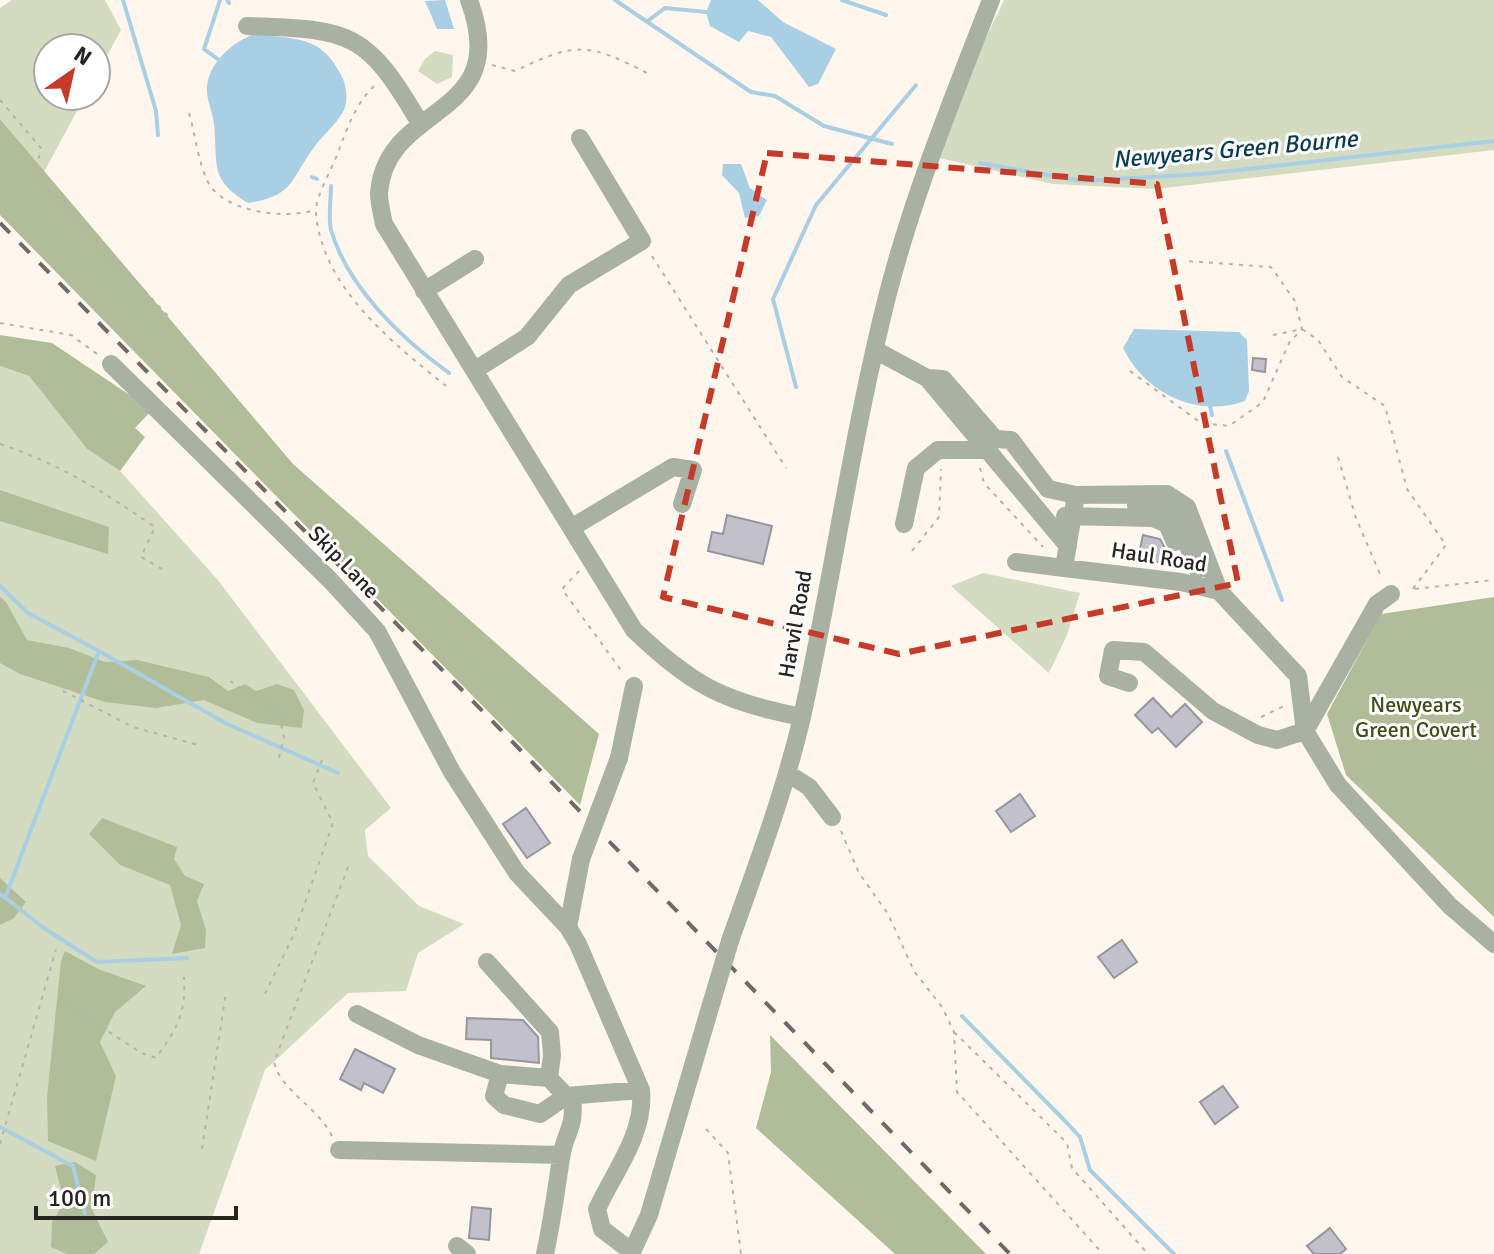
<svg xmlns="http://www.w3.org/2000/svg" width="1494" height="1254" viewBox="0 0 1494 1254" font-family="Signika,sans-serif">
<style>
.green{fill:#d3dcc1}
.forest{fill:#b1bd99}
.water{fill:#a8cfe4}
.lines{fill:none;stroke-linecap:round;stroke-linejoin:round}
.stream{stroke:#a8cfe4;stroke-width:4}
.building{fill:#c2c0ca;stroke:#97959f;stroke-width:2}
.path{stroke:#b9b2ab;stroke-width:2;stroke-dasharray:4 6;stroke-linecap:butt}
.minor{stroke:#a9b1a3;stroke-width:18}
.rail{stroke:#6f6a65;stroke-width:4;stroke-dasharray:14 14;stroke-linecap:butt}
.minor-bridge{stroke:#a9b1a3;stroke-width:18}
.marked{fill:none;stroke:#c63a2a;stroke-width:6;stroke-dasharray:16 10;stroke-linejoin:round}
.labels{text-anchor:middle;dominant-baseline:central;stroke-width:6;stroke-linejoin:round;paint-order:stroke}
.street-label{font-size:22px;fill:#272421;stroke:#fff}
.park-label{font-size:22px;fill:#3e4c15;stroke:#fff}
.water-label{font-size:24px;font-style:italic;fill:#073c52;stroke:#fff}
</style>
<rect width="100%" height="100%" fill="#fff6ed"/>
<path class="green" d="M12 0H105L121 30 96 76V48H48V96H85L44 172 0 119V8Z
M1004 0H1494V150L1156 189 1053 184 922 154 970 71Z
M435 51 453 55 452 77 437 84 418 71 425 59Z
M0 366 29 376 87 449 120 471 217 579 391 808 365 830 368 856 419 906 464 924 418 953 406 991 348 993 265 1070 199 1254H0Z
M983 573 1080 593 1067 635 1049 673 951 586Z"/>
<path class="forest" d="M0 119 293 464 599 734 580 805 0 215Z
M0 335 52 343 152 410 135 428 145 437 120 471 87 449 29 376 0 366Z
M0 490 109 527 108 554 0 521Z
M0 597 6 602 27 640 69 648 105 662 137 660 209 677 228 691 245 684 256 691 277 684 294 690 304 710 302 728 257 723 204 700 156 708 105 702 20 674 0 663Z
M1494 597V917L1346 775 1327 714 1381 614Z
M102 818 177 847 174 859 185 876 204 884 197 901 206 930 205 948 172 954 181 925 170 885 120 865 89 834Z
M0 878 26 902 14 918 0 925Z
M65 951 98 969 146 986 115 1012 100 1042 116 1076 96 1161 48 1141 47 1097 61 961Z
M770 1035 986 1254H895L756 1128 771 1072Z
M75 1162 96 1175 92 1209 108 1242 94 1254H67L51 1247 52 1222 64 1203 55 1166Z"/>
<path class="water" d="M445 0 454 29H437L425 1Z
M711 0H758L783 22 836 49 818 84 809 87 771 37 748 31 739 42 710 26 706 12Z
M254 34C296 39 322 35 342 77 346 85 348 98 345 107 341 120 323 135 315 146 290 179 295 196 248 203 209 179 218 166 214 124 213 113 206 99 207 87 209 62 233 42 254 34Z
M723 164H741L750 188 767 200 759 216 745 218 739 193 722 175Z
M1134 329 1239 332 1247 340 1249 391 1245 401C1198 418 1145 394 1123 348Z"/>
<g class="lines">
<path class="stream" d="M123 0 156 111 158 135
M227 0 229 3
M615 0 751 92 775 96 824 126 892 144
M842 0 886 15
M649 20 665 8 706 12
M219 60 204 49 220 0
M980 163 1082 181 1203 174 1494 141
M312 177 317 179
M331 186C331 199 328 217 331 230 348 288 402 339 449 373
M796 387 773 299 816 205 916 85
M1210 406 1212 415
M1226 451 1282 600
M0 586 28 613 99 651 5 898 0 894
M99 651 227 724 338 773
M6 898 42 927 97 962 187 958
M962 1016 1067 1123 1080 1137 1090 1170 1174 1254
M0 1127 73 1166 85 1213"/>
</g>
<path class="building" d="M1253 358 1266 359 1265 372 1252 370Z
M727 515 772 526 763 564 708 551 712 532 723 534Z
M1143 535 1160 539 1165 548 1162 563 1138 558Z
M1153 698 1171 717 1185 704 1202 722 1176 747 1158 728 1152 733 1135 715Z
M1020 794 1035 816 1011 832 996 811Z
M526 808 550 843 527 858 503 824Z
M1122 940 1137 962 1114 978 1098 957Z
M467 1018 523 1020 538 1037 539 1063 491 1058V1040L466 1039Z
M355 1049 395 1069 383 1093 364 1083 361 1090 340 1079Z
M1223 1086 1238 1107 1215 1124 1200 1102Z
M472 1207 491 1209 489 1240 469 1238Z
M1330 1228 1346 1249 1340 1254H1314L1307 1246Z"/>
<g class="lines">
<path class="path" d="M492 65 515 71C577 41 589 43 649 74
M374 86C354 106 347 129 337 155 331 171 315 197 316 213 322 288 393 343 446 386
M0 100 41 148 35 175 170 318
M189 113C195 134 198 160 207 180 221 212 286 220 314 210
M652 256 786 468
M0 323 71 335 97 354
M1273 335 1302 329 1318 340 1342 377 1385 406 1407 489 1446 545 1413 589 1408 590
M1130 371 1201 423 1229 426 1263 402 1289 343 1302 329 1295 301 1271 267 1187 261
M0 444C64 466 100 490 155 527L141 557 167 572
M1338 457 1356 518 1382 579
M980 468 984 483 1043 547
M912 551 939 517 941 469
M579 571 562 589 623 673
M1415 589 1494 580
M230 681 279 714 284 738 278 761
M63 691 133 727 202 746
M1261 717 1284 706
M841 831 859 873 888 914 914 971 942 1007 954 1032 957 1092 1103 1254
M265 994 294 934 333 823 313 783 322 760
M67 1004 141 1053 156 1058C177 1028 186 1015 184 977
M954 1032 1067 1143 1072 1168 1148 1254
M706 1129 728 1153 741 1254
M332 1136C318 1107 280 1090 274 1062L350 862
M0 1144 56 949
M202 1149 226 992"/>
<path class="minor" d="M469 0C514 121 386 101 379 193 379 203 382 214 384 224L634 630C692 685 723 702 802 717
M247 26C354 29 367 33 421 125
M424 291 475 259
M875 350 927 378 943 379 995 439 1011 440 1048 489 1076 495 1167 494 1187 507 1219 591
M111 364 330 580 377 631 452 772 517 873 568 927 578 944 641 1090C645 1134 615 1170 597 1209L602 1229 632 1252
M475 370 527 337 569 285 642 241 580 138
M927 378 1068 546
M1076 495 1064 568 1181 582 1219 591 1298 676 1305 731 1338 785 1450 906 1494 944
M1136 505H1155L1174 513 1198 570
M1065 516 1153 518 1167 524 1175 542
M904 524 916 468 938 450H987
M571 528 673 467 693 470 682 504
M1016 562 1064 568
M1129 683 1108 676 1113 650 1144 652 1213 711 1258 735 1277 740 1305 731 1377 604 1391 594
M619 758 634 686
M787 773 809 787 832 817
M568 927 581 859
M730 941C756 867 784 794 802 717 833 577 852 436 887 297 913 195 953 98 991 0
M487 962 550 1032 552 1055 549 1078
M357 1014 418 1045 500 1074
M566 1096 540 1114 504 1105 494 1096 500 1074 549 1078 566 1096 641 1090
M339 1150 561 1155
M457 1246 467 1254
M545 1254C552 1222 556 1191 561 1158 565 1131 576 1129 572 1097
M631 1254 649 1215 712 1001"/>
<path class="rail" d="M0 223 464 692 1010 1254"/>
<path class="minor-bridge" d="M581 859 619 758
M712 1001 730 941"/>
</g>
<path class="marked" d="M767 153 1157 184 1238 583 899 654 663 597Z"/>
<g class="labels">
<g class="street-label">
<text transform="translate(1159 557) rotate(9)">Haul Road</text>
<text transform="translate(344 562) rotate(46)">Skip Lane</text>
<text transform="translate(795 624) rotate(-80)">Harvil Road</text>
</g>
<g class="park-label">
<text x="1416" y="704">Newyears<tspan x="1416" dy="25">Green Covert</tspan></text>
</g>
<g class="water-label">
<text transform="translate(1235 149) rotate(-5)">Newyears Green Bourne</text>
</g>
</g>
<g transform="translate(72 72) rotate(34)"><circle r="38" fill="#ffffff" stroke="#a9a7a6" stroke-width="2"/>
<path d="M0-6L14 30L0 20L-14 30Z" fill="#c63a2a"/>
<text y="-12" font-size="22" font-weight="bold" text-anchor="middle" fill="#272421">N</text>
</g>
<path d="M36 1206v12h200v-12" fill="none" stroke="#272421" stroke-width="4"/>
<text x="48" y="1206" font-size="24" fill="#272421" stroke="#ffffff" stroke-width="6" paint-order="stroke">100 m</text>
</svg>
